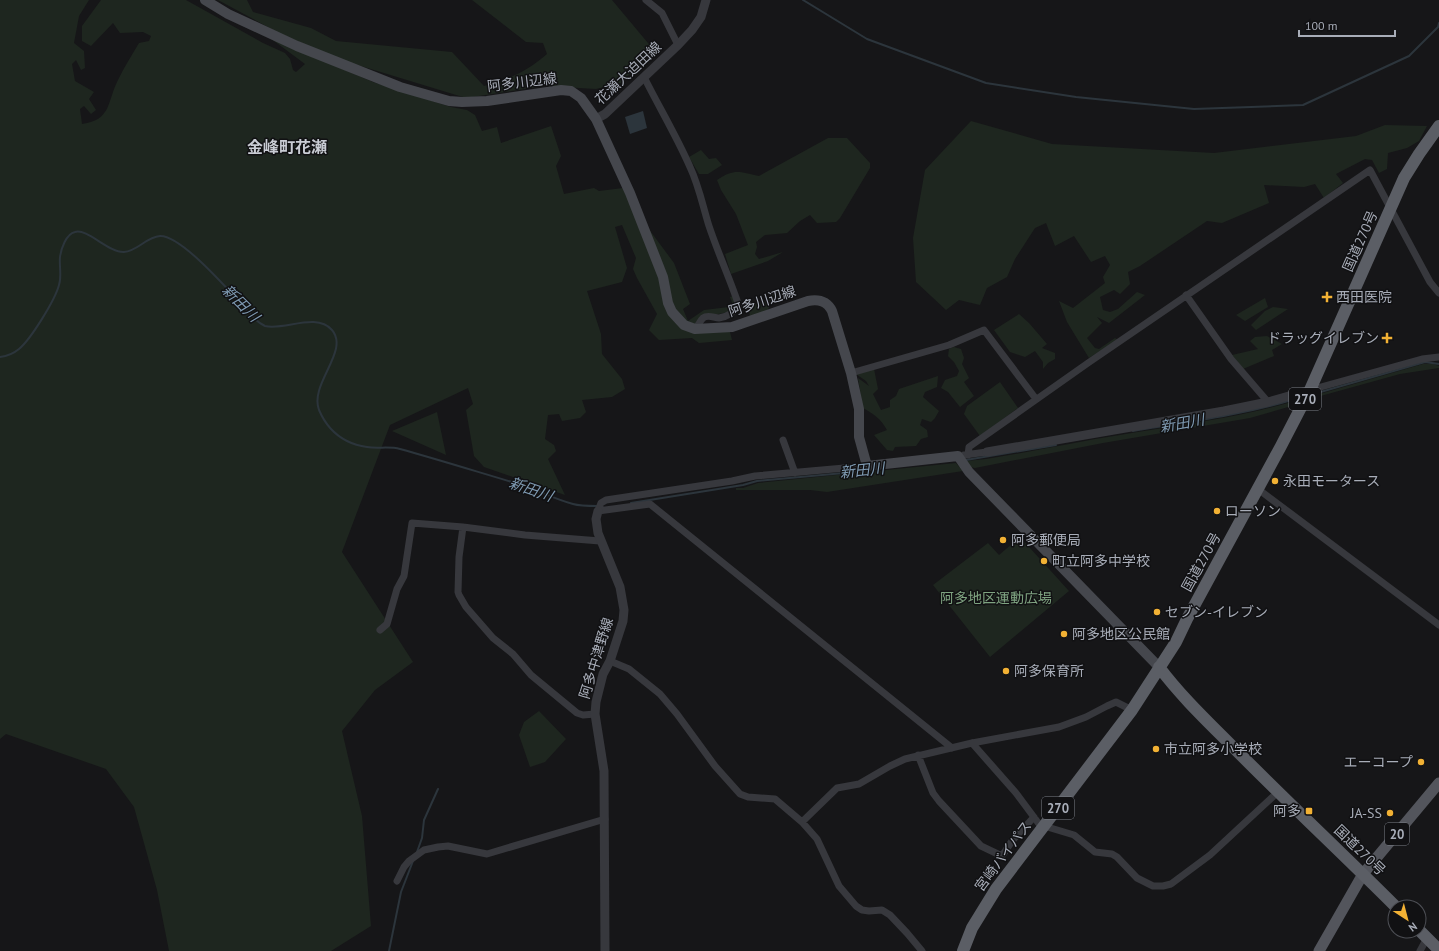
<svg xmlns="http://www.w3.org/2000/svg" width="1439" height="951" viewBox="0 0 1439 951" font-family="'PT Sans','Noto Sans JP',sans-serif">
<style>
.green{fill:#1e261f}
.water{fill:#2c353c}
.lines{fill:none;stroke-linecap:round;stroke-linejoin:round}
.stream{stroke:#2c353c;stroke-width:2}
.minor{stroke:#37383d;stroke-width:7}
.tertiary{stroke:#37383d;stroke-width:9}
.secondary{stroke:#45474d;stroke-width:10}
.primary{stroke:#53555c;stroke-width:11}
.trunk{stroke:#5b5e65;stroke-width:12}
.poi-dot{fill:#f2b134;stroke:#111113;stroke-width:1.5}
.labels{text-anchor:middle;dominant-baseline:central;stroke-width:3;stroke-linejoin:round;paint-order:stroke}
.shield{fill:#111113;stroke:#7b7e86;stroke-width:1}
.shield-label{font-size:13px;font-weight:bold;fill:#a8adb8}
.street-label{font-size:14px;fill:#a8adb8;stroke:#111113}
.poi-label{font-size:14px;fill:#a8adb8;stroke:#111113;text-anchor:start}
.park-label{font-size:14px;fill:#7fa381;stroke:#111113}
.water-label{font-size:15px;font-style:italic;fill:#7f9bb3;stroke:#111113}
.quarter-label{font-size:16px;font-weight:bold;fill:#c9ccd4;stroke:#111113}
</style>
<rect width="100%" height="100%" fill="#161618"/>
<path class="green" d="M0 0H89L79 16 74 43 84 51 85 68 81 70 76 60 72 64 75 81 94 92 89 99 96 110 91 114 84 106 80 109 82 124C112 120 107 101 118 80 124 67 132 55 139 43L149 41 151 36 143 32 120 33 113 23 91 46 82 41V26L101 0H186L263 43 285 53 290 59 293 70 296 72 305 64 270 38 373 82 451 107 467 110 475 115 482 131 497 127 501 143 551 126 561 156 556 166 564 194 594 188 599 191 623 188 651 232 674 263 690 304 683 309 688 321 704 310 729 307 733 305 730 297 733 296 736 307C727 315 714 314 702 315L694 325 730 332 732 340 699 343 692 338 659 340 649 330 657 314 637 278 633 269 636 258 622 225 615 227 627 268 622 282 587 291 601 334 602 354 622 379 625 389 612 397 582 400 586 412 580 418 562 421 559 414 548 415 545 439 554 445 556 451 548 459 565 495 484 467 474 456 466 410 473 404 468 388 390 425 342 552 413 662 375 690 342 731 362 816 371 926 331 951H169L157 890 134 807 106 769 6 734 0 739Z
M218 0H247L253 12 311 28 336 41 452 52 484 86C511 78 526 72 547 54L543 43 526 42 472 0H612L653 49 621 83 596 89 545 86 466 98 338 59 277 32Z
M971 121 1052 144 1214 153 1356 136 1385 125 1427 126 1419 141 1407 148 1388 153 1387 169 1379 173 1372 160 1365 159 1336 174 1343 183 1324 198 1315 184 1304 187 1264 185 1269 203 1222 223 1207 221 1140 266 1128 272 1130 284 1120 294 1114 290 1100 297 1103 310 1110 312 1118 309 1137 292 1145 295 1109 323 1097 317 1102 323 1087 338 1095 348 1099 349 1115 338 1118 340 1089 358 1067 322 1059 301 1073 308 1105 283 1103 277 1110 265 1105 256 1091 262 1074 236 1055 246 1046 223 1035 228 1015 259 1007 277 987 288 980 305 959 300 946 310 916 282 913 238 925 170Z
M828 138H847L870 163V168L840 218 836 222 817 223 810 215 800 221 787 233 765 235 756 242 757 247 755 254 759 259 783 252 768 261 731 274 725 254 748 245 736 214 721 190 717 180C735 168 739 172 759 176Z
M701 150 709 159 716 158 722 165 708 174H699L689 157Z
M773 294 776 295 767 311 750 318 749 307 769 298Z
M1265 298 1268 307 1245 321 1236 315Z
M1273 307 1288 309 1256 330 1251 325 1265 311Z
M1019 314 1029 323 1047 344 1042 348 1055 353V359L1048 363 1043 369V362L1035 351 1025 357 1010 352 994 330Z
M1267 336 1282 344 1272 350 1274 356 1243 369 1232 355 1258 349 1250 341 1255 337Z
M954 347 961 349 964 358 962 364 969 378 964 382 974 396 960 407 948 392 941 388 945 380 957 376 959 371 954 362 948 356 949 349Z
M1423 364H1433L1439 366V368L1400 374 1317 397 1316 395Z
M874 369 878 389 873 394 881 410 890 407V400L896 396 899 389 938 376 937 387 925 392 923 397 939 411 935 418 931 422 922 419 920 425 927 430 928 437 921 439 916 446 895 447 893 451 887 450 874 435 887 430C881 419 874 414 863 408L858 378 869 386 866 381 856 374Z
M1000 382 1018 408 980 436 964 414 967 406Z
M1295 401V405L1250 418 1103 443 975 468 970 467 966 461 986 459C1031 452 1075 442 1120 435 1179 425 1238 418 1295 401Z
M437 412 446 455 392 431Z
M956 463 963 471 827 492 810 490H736V488H743L758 483Z
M1020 537 1069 591 990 657 933 585 988 543 999 555Z
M539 711 566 739 545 762 530 767 519 735 524 722Z"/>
<path class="water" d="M643 111 647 128 630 134 625 117Z"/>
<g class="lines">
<path class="stream" d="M803 0 867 39 986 83 1076 97 1194 109 1303 105 1409 56 1438 27 1439 23
M0 357C8 356 13 354 19 349 31 339 55 300 59 285 62 276 59 266 60 257 61 249 66 234 75 232 87 228 109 253 124 252 138 251 146 237 160 236 183 235 238 301 255 319 258 322 261 324 265 326 284 331 316 312 332 330 350 351 309 384 319 410 325 424 333 434 347 441 353 444 360 446 367 447 378 449 389 446 400 449 440 460 481 473 522 485 539 491 555 499 573 504 580 506 589 506 597 506
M1317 393 1425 362 1439 364
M1133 431C1188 422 1242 415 1295 399
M966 460 1056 445
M631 503 743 485 757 481 866 471
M417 852 422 838 424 820 438 789
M389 951 401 892 413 861"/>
<path class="minor" d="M646 0 662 13 678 45
M644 77C659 107 677 137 690 167 699 186 703 207 709 226 718 253 730 279 739 306 734 312 727 317 719 318 714 318 708 314 703 318 700 321 698 326 695 329
M1186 295 1231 359 1268 402
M851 373 949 345 984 330 1036 399
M1310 390 1422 359 1439 357
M783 440 795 473
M964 455 987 452
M968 455 969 447 1088 363 1370 170 1430 282 1439 293
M867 466 755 476 732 481 606 500 601 503 598 511 650 504 952 748
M1258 489 1439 625
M463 527 459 557 458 592 459 595 466 607 493 638 513 654 531 675 577 713 583 715 595 714
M380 630 387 624 397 589 404 576 412 523 463 527 525 535 600 541
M610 661 629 669 660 694 677 714 715 766 740 794 748 797 775 799 802 822 817 839 839 886 856 906 862 910 869 911 882 910 890 915 907 933 922 951
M972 743 1016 793 1042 828
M918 755 933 793 939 801 981 846 1002 856 1012 841 1034 817
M802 822 837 788 859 784 890 766 905 759 972 743 1059 727 1086 717 1107 706 1116 702 1132 710
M1044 826 1074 835 1095 852 1112 854 1117 857 1137 878 1153 886H1163L1171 884 1210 855 1278 792
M397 881 404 867 409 861 424 850 438 847 448 846 487 854 605 819
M1420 951 1427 938"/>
<path class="tertiary" d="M596 119 605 114 678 45 692 30 701 17 706 0
M987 452 1224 411 1268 402 1310 390
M598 511 596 519 598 533 620 587 624 610 623 621 610 661 603 674 596 702 595 714 604 771 605 951"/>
<path class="secondary" d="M205 0 228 14 297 46 400 87 449 101 462 102 487 101 561 90 571 91 581 98 596 119 630 193 663 277 668 303 672 312 684 325 695 329 732 327 808 301C819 299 827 301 832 311L851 373 859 409V437L867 466 958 456 969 472 1159 667"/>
<path class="primary" d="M1319 951 1363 874 1439 783"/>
<path class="trunk" d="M1159 667C1180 695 1205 719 1229 743 1284 799 1341 852 1396 907
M1419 930 1439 950
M963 951 972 928 996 889 1132 710 1176 642 1187 619 1281 446 1310 390 1404 178 1419 154 1439 126"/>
</g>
<g class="poi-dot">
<path d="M1325 291h4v4h4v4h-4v4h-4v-4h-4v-4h4z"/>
<path d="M1385 332h4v4h4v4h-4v4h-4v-4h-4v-4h4z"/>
<circle cx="1275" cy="481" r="4"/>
<circle cx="1217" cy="511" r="4"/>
<circle cx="1003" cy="540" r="4"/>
<circle cx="1044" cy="561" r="4"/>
<circle cx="1157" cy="612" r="4"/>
<circle cx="1064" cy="634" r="4"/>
<circle cx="1006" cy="671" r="4"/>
<circle cx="1156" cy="749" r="4"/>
<circle cx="1421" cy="762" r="4"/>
<rect x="1305" y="807" width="8" height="8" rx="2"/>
<circle cx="1390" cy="813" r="4"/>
</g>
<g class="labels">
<g class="shield">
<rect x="1289" y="388" width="32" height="22" rx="3"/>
<rect x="1042" y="797" width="32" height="22" rx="3"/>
<rect x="1385" y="823" width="24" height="22" rx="3"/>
</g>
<g class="shield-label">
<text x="1305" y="399">270</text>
<text x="1058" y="808">270</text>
<text x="1397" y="834">20</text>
</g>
<g class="street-label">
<text transform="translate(628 73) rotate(-43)">花瀬大迫田線</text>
<text transform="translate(522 82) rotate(-7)">阿多川辺線</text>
<text transform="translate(1360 241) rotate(-66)">国道270号</text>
<text transform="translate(762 301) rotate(-18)">阿多川辺線</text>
<text transform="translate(1201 562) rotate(-61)">国道270号</text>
<text transform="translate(596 658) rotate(-73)">阿多中津野線</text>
<text transform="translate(1360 850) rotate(44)">国道270号</text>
<text transform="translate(1003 856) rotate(-53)">宮崎バイパス</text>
</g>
<g class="poi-label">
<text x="1336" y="297">西田医院</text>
<text x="1379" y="338" text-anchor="end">ドラッグイレブン</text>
<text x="1283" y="481">永田モータース</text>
<text x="1225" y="511">ローソン</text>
<text x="1011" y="540">阿多郵便局</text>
<text x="1052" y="561">町立阿多中学校</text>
<text x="1165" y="612">セブン-イレブン</text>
<text x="1072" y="634">阿多地区公民館</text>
<text x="1014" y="671">阿多保育所</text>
<text x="1164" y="749">市立阿多小学校</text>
<text x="1413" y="762" text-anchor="end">エーコープ</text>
<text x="1301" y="811" text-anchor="end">阿多</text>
<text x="1382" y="813" text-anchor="end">JA-SS</text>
</g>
<g class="park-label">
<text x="996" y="598">阿多地区運動広場</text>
</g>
<g class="water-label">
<text transform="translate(241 303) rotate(45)">新田川</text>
<text transform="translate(1182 423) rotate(-10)">新田川</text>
<text transform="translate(862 470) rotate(-6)">新田川</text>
<text transform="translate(531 489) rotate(19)">新田川</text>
</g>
<g class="quarter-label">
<text x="287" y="147">金峰町花瀬</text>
</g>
</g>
<g transform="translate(1407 919) rotate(144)"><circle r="19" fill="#111113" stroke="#4d4f55"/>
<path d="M0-3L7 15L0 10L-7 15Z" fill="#f2b134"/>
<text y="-6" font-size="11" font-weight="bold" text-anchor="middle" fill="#a8adb8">N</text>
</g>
<path d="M1299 30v6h96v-6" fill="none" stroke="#a8adb8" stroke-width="2"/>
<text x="1305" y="30" font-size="12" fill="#a8adb8" stroke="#111113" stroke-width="3" paint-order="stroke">100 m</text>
</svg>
